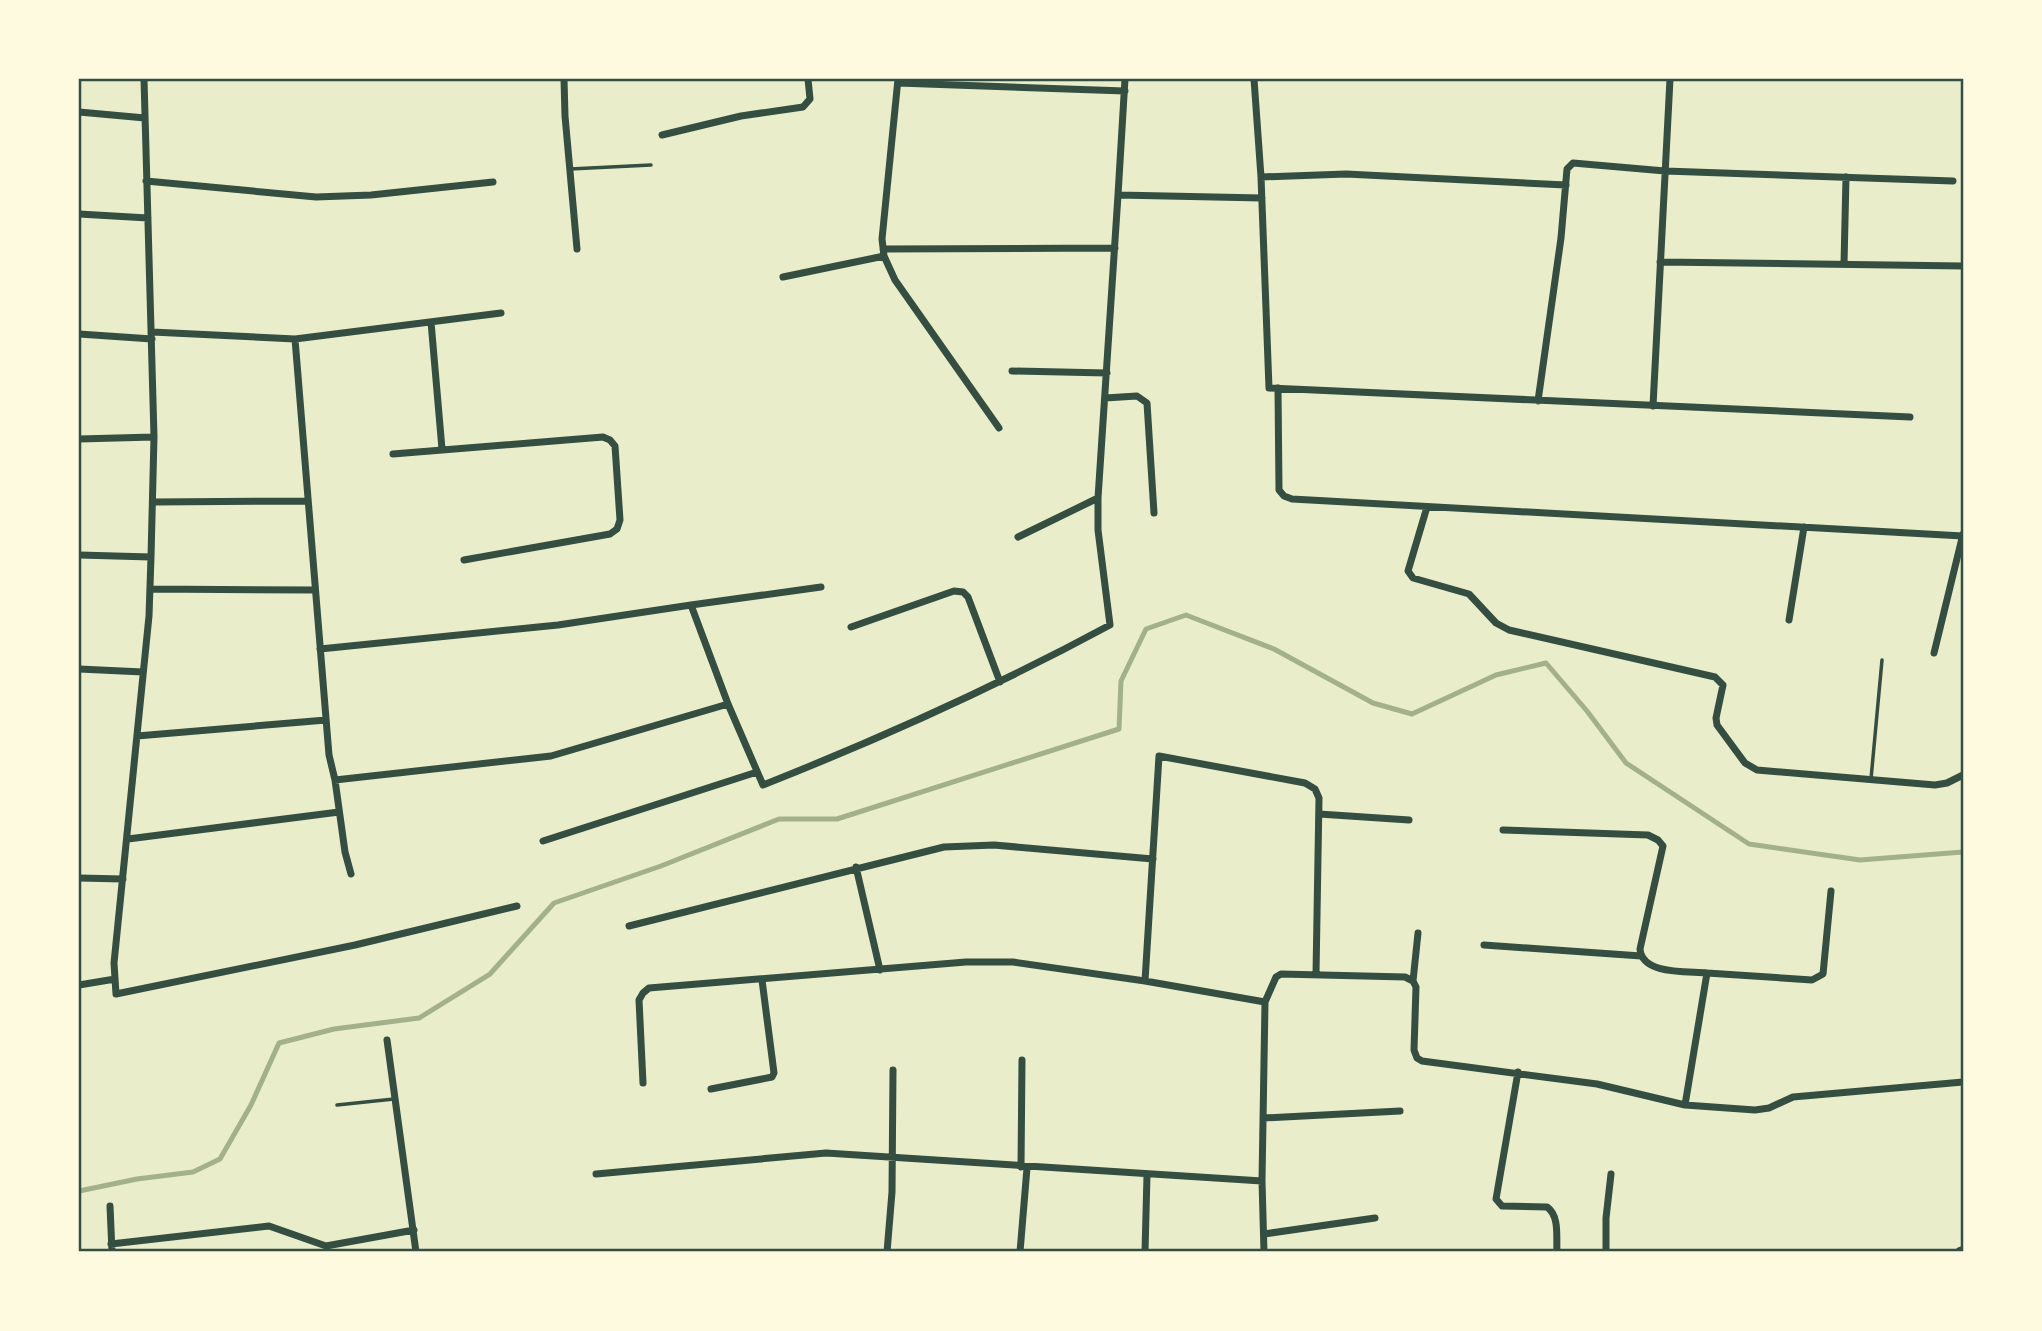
<svg xmlns="http://www.w3.org/2000/svg" width="2042" height="1331" viewBox="0 0 2042 1331" font-family="Georgia,serif">
<style>
.lines{fill:none;stroke-linecap:round;stroke-linejoin:round}
.stream{stroke:#a3b18a;stroke-width:5}
.service{stroke:#344e41;stroke-width:3.5}
.minor{stroke:#344e41;stroke-width:7}
.tertiary{stroke:#344e41;stroke-width:10}
.neatline{fill:none;stroke:#344e41;stroke-width:2.5}
</style>
<rect width="100%" height="100%" fill="#e9edc9"/>
<g class="lines">
<path class="stream" d="M79 1191 137 1179 193 1172 220 1159 251 1105 279 1043 334 1029 419 1018 490 974 554 903 661 866 779 819H837L1119 729 1121 681 1146 629 1186 615 1274 649 1373 703 1412 714 1496 675 1546 663 1587 711 1626 763 1749 844 1860 860 1963 852"/>
<path class="service" d="M570 169 651 165
M1871 779 1882 660
M337 1105 394 1099"/>
<path class="minor" d="M144 79 154 437 151 557 149 616 114 963 116 994 355 945 517 906
M564 79 565 116 577 249
M898 79 882 239 884 256 895 280 999 428
M1125 79 1118 195 1262 198
M1254 79 1261 177 1269 388 1910 417
M898 83 1125 91
M79 112 145 118
M662 135 741 116 803 107 810 99 808 79
M1261 177 1346 174 1566 185
M146 181 316 197 371 195 493 182
M79 214 148 218
M883 249 1115 248
M1660 262 1963 266
M1844 264 1846 177
M783 277 884 256
M431 322 442 449
M152 332 295 339 329 755 335 780
M79 334 152 339
M295 339 501 313
M1012 371 1107 373
M1278 388 1279 490 1284 496 1292 499 1963 536
M1105 398 1137 396 1147 403 1154 513
M1538 401 1561 238 1567 169 1573 163 1665 171 1953 181
M1653 406 1670 79
M79 439 154 437
M393 454 603 437 610 440 615 446 620 520 617 529 610 534 464 560
M153 502 308 501
M1427 507 1408 571 1413 578 1469 594 1496 623 1509 630 1715 677 1723 685 1716 718 1717 725 1745 763 1757 770 1935 785 1947 783 1963 775
M1018 537 1098 498
M79 555 151 557
M150 589 315 590
M691 605 821 587
M1789 620 1804 527
M851 627 954 591 963 592 968 597 1000 682
M320 649 558 625 691 605 728 704 763 785C882 738 997 686 1110 625L1098 530V498L1118 195
M1934 653 1963 534
M79 669 143 672
M137 736 326 720
M1319 814 1409 820
M1503 830 1648 835 1658 840 1663 846 1640 949C1642 975 1687 971 1707 973
M128 839 339 812
M543 841 757 772
M856 867 880 970
M351 874 345 852 335 780 551 756 728 704
M79 878 123 879
M629 926 944 847 994 845 1153 859
M1484 945 1641 956
M1413 981 1418 933
M79 985 115 979
M1265 1002 1145 981 1159 756 1305 783 1315 789 1319 798 1316 974
M387 1040 416 1252
M1518 1072 1496 1199 1502 1206 1547 1207C1560 1216 1556 1238 1557 1252
M643 1083 639 1000 643 993 649 988 966 962H1013L1145 981
M711 1089 772 1077 774 1073 762 980
M1685 1105 1707 973 1812 980 1823 974 1831 891
M1264 1118 1400 1111
M1021 1167 1022 1060
M596 1174 826 1153 1262 1181 1264 1252
M1262 1181 1265 1002 1276 977 1281 974 1405 977 1413 981 1416 987 1414 1050 1417 1058 1422 1061 1597 1084 1685 1105 1755 1110 1769 1108 1793 1097 1963 1082
M110 1206 112 1252
M1264 1234 1375 1218
M111 1244 269 1226 326 1246 414 1230
M887 1252 892 1192 893 1070
M1020 1252 1027 1168
M1145 1252 1147 1175
M1606 1252V1218L1611 1174"/>
<path class="tertiary" d="M1960 1252 1963 1251"/>
</g>
<rect width="2042" height="1331" fill="none" stroke="#fefae0" stroke-width="161"/>
<rect x="80" y="80" width="1882" height="1170" class="neatline"/>
</svg>
